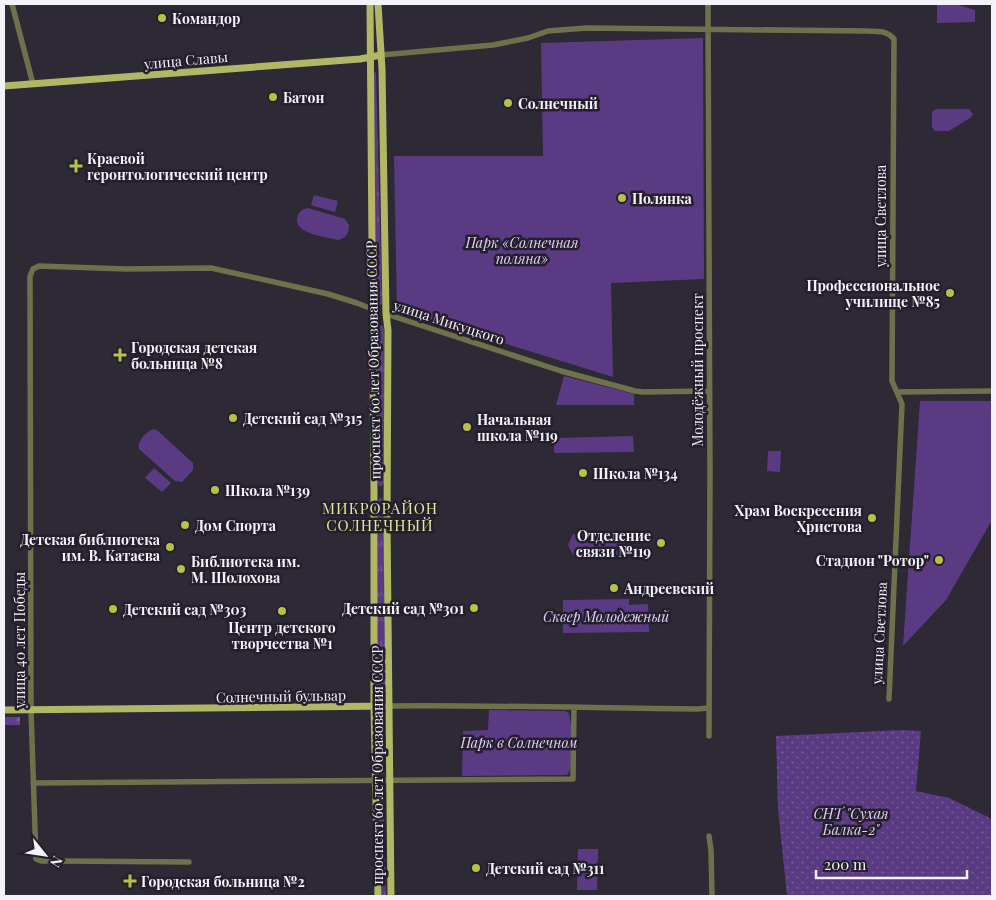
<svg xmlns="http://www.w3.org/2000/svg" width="996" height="900" viewBox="0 0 996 900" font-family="'Playfair Display',serif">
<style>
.grass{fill:url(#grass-tufts)}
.forest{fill:url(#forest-firs)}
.park{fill:#5a3b83}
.garden{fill:url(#garden-dots)}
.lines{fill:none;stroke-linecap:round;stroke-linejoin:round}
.minor{stroke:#6e724b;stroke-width:5.5}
.major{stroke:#b1b765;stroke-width:7}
.poi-dot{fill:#b9c046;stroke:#241f2b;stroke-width:2}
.labels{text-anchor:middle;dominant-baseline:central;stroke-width:5;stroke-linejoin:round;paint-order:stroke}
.poi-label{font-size:14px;font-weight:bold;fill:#f3f1f9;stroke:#241f2b;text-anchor:start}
.street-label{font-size:14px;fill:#f3f1f9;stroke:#241f2b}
.park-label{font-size:14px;font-style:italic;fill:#e0d1fd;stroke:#241f2b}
.neighbourhood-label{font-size:15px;letter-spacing:1px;fill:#e3e99b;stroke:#241f2b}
</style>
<defs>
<pattern id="grass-tufts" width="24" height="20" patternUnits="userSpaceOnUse" patternTransform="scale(1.25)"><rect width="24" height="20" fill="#5a3b83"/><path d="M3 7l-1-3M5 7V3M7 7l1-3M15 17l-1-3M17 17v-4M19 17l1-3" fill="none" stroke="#725895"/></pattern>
<pattern id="forest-firs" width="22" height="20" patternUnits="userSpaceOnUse" patternTransform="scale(1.25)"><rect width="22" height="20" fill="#603e8b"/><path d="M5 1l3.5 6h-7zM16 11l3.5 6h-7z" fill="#775a9c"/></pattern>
<pattern id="garden-dots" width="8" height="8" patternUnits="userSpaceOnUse" patternTransform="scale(1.25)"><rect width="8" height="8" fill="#5a3b83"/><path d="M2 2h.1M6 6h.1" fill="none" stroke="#725895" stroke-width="1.8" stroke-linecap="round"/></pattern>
</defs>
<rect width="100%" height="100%" fill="#2d2935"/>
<path class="grass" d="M376 71 382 304 377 307 375 304 374 74Z
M376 324 383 326 384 329V483L381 487 378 485Z
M380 497 383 500 384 521H378V501Z
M378 524H384L385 614H377Z
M377 617H385L386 689H377Z
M381 713 384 717V773L381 775 378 773V714Z
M380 794H383L386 896H382Z"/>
<path class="forest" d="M4 717H20V725H4Z"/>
<path class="park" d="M937 4H955L975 10V22L937 23Z
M703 38 704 279 611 283 613 377 397 310 394 156H543L541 43Z
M936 109H969L973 114 970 118 949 131H935L932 127V112Z
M314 195 338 201 335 212 317 207 318 205 317 207 311 205Z
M308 208 345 219 349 225C349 233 346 239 337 240 326 237 295 234 297 219 298 212 302 209 308 208Z
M564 376 634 394V405H556Z
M920 401H992V520L946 600 903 646Z
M154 429 158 431 193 463V470L182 482 175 481 139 449C137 441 146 431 154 429Z
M633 436 634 452 554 453V438Z
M768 451H781L780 472 767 471Z
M154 468 171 483 162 492 145 478Z
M573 534 622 535C628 542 628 548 622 555H573L568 545Z
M629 599V605L648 604 649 632 563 633V600Z
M489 710 565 711 569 713 571 724V769L567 775 462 776 463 731 488 730Z
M578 849H598L597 890H577Z"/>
<path class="garden" d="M902 730 921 731 916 791 949 798 988 817 992 821V896H787L778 809 776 736Z"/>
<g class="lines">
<path class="minor" d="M12 4 33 84
M708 4 710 472 709 736
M381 55 493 45 528 38 548 31 587 28 867 31C878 32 887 30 894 39L892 381 902 404 889 699
M386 314 561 371 635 391 643 392 709 391
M897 392 992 391
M389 706C491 705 594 708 697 709L709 708
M33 783 573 779 574 709
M709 836 711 850 712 896
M189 862 58 861H41L36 859 31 710 30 276 33 269 39 266 126 269 211 268 328 294 357 303 372 309"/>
<path class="major" d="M370 4 374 491V707L378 896
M378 4 382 69 386 314 388 330 387 523 391 896
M4 86 360 59 381 55
M4 710 389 706"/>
</g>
<g class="poi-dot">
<circle cx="162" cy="18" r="5"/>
<circle cx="273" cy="97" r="5"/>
<circle cx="508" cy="103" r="5"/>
<path d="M73.5 158.5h5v5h5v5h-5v5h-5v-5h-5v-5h5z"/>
<circle cx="622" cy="198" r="5"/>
<circle cx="950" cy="293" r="5"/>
<path d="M117.5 347.5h5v5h5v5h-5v5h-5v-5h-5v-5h5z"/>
<circle cx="233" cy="418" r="5"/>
<circle cx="467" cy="427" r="5"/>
<circle cx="583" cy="473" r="5"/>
<circle cx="215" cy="490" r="5"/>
<circle cx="872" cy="518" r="5"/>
<circle cx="185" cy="525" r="5"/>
<circle cx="661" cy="543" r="5"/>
<circle cx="170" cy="547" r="5"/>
<circle cx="939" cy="560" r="5"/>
<circle cx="181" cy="569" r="5"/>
<circle cx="614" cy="588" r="5"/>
<circle cx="474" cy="608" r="5"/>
<circle cx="113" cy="609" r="5"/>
<circle cx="282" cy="611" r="5"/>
<circle cx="476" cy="868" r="5"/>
<path d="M127.5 873.5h5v5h5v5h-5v5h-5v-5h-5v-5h5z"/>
</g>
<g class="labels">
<g class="poi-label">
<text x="172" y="18">Командор</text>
<text x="283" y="97">Батон</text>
<text x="518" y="103">Солнечный</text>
<text x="87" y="158">Краевой<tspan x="87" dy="16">геронтологический центр</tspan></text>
<text x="632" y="198">Полянка</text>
<text x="940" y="285" text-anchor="end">Профессиональное<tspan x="940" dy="16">училище №85</tspan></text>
<text x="131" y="347">Городская детская<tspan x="131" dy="16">больница №8</tspan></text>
<text x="243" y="418">Детский сад №315</text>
<text x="477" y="419">Начальная<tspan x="477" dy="16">школа №119</tspan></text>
<text x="593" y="473">Школа №134</text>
<text x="225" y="490">Школа №139</text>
<text x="862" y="510" text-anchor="end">Храм Воскресения<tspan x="862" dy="16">Христова</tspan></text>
<text x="195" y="525">Дом Спорта</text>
<text x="651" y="535" text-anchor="end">Отделение<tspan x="651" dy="16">связи №119</tspan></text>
<text x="160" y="539" text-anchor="end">Детская библиотека<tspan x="160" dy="16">им. В. Катаева</tspan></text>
<text x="929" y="560" text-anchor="end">Стадион "Ротор"</text>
<text x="191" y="561">Библиотека им.<tspan x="191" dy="16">М. Шолохова</tspan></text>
<text x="624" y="588">Андреевский</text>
<text x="464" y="608" text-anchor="end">Детский сад №301</text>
<text x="123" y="609">Детский сад №303</text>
<text x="282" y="627" text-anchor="middle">Центр детского<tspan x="282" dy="16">творчества №1</tspan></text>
<text x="486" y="868">Детский сад №311</text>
<text x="141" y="881">Городская больница №2</text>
</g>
<g class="street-label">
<text transform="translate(186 60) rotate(-5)">улица Славы</text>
<text transform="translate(880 216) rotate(-90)">улица Светлова</text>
<text transform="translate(449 322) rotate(18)">улица Микуцкого</text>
<text transform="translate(373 360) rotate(-91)">проспект 60 лет Образования СССР</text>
<text transform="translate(697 370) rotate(-90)">Молодёжный проспект</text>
<text transform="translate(879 633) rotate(-87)">улица Светлова</text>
<text transform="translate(19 640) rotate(-90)">улица 40 лет Победы</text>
<text transform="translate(281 696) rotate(-1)">Солнечный бульвар</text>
<text transform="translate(377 765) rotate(-90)">проспект 60 лет Образования СССР</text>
</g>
<g class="park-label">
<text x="522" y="242">Парк «Солнечная<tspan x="522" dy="16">поляна»</tspan></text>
<text x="606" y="616">Сквер Молодежный</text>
<text x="519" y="742">Парк в Солнечном</text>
<text x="851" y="813">СНТ "Сухая<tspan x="851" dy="16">Балка-2"</tspan></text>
</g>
<g class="neighbourhood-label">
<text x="380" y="508">МИКРОРАЙОН<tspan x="380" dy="17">СОЛНЕЧНЫЙ</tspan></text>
</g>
</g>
<rect width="996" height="900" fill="none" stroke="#f3f1f9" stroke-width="10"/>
<g transform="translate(45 855) rotate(120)" stroke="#241f2b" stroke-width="4" paint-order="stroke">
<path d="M0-4L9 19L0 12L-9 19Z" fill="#f3f1f9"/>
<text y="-8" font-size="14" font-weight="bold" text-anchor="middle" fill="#f3f1f9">N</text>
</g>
<path d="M816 870v8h151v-8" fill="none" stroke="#f3f1f9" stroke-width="2.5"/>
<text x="824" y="870" font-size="15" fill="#f3f1f9" stroke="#241f2b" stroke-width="4" paint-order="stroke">200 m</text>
</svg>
